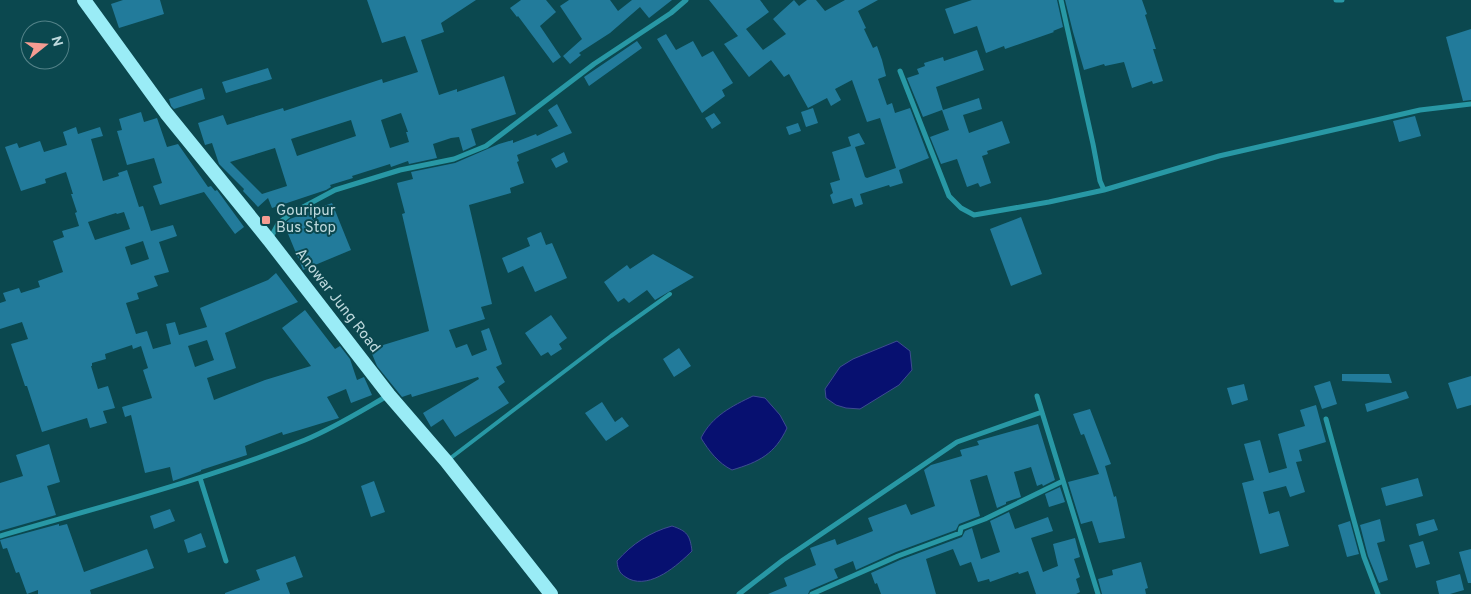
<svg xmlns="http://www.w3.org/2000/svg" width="1471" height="594" viewBox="0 0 1471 594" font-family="Overpass,sans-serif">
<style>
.water{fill:#071070;stroke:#3e4c91}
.building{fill:#227b9b;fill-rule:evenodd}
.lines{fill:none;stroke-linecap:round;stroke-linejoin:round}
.service{stroke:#2898a5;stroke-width:4}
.minor{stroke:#2898a5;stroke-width:5}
.trunk{stroke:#9aecf6;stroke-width:14}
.poi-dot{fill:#f59c92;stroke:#0b484f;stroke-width:2}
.labels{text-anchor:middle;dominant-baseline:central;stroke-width:4;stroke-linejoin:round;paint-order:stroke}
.poi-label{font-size:15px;fill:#bed9dd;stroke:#0b484f;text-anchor:start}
.street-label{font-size:15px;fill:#bed9dd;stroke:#0b484f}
</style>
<rect width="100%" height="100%" fill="#0b484f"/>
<path class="water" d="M897 341 910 351 912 370 899 385 860 409 846 408 836 405 826 398 825 389 840 367 853 359Z
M753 396 765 398 780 415 787 428C775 454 759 462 732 470 718 463 709 451 701 438 712 416 732 406 753 396Z
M672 526C687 531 690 535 692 551 678 565 651 589 629 579 620 574 618 571 617 561 632 544 650 532 672 526Z"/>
<path class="building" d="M123 0H160L164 14 119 28 111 4Z
M367 0H476L441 23 444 32 421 40 439 95 457 89V92L504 76 516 114 471 129 476 145 463 151 459 137 451 138 433 144 437 158 409 164 408 161 391 167 390 164 352 176 353 178 330 185 331 187 326 190 272 208 268 198 258 207 243 191 244 189 219 164 212 143 205 145 198 123 223 115 227 125 283 108 284 111 382 79 383 83 418 72 405 36 382 43ZM401 113 408 132H406L409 142 390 148 381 120ZM351 120 356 136 297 156 291 139ZM275 148 287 186 262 194 230 162Z
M521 0H546L556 12 540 26 561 57 553 63 518 16 517 17 510 8Z
M569 0H610L618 11 632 0H672L649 18 640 7 610 33 579 53 581 55 570 64 563 56 582 39 560 6Z
M709 0H760L769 12 746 29 763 50 786 34 773 19 794 0 799 6 807 0H816L825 11 845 0H878L858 11 866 28 864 29 873 48 877 46 882 60 886 76 878 79 887 105 892 103 895 113 910 108 929 158 899 170 903 183 890 187 889 185 860 194 863 204 855 207 852 198 833 204 830 195 833 193 830 183 840 180 832 152 851 146 848 137 859 133 865 144 855 147 865 177 867 178 896 168 880 118 867 122 852 80 835 89 841 100 831 106 827 98 808 108 789 74 784 77 771 60 749 77 724 44 738 36Z
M972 0H1057L1063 27 1053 31 1054 32 1005 49 1004 46 986 53 977 26 954 34 945 9Z
M1065 0H1142L1147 14 1145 15 1156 49H1153L1163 81 1153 84 1152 81 1132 88 1124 62 1105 66 1104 64 1084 70 1073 32Z
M1471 29V100L1463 101 1446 37Z
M666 34 676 50 693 41 702 57 713 51 733 83 722 90 725 96 702 113 657 39Z
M637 41 642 48 589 86 584 77Z
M977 50 984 70 936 87 943 110 979 98 982 109 963 115 969 133 1002 121 1010 143 987 151 988 154 982 156 991 183 980 187 978 183 967 187 957 159 941 164 930 137 949 130 942 110 923 117 907 78 919 74 917 69 925 66 924 63 943 57 944 61Z
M268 68 272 79 226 93 222 82Z
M202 88 205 99 174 109 171 106 169 99Z
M557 104 572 133 517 155 519 161 517 162 524 183 510 188 511 193 469 205 492 304 481 307 485 319 449 330 456 348 467 344 472 356 487 350 481 331 489 328 502 364 496 367 505 382 498 387 509 403 455 437 443 419 431 427 423 413 479 379 478 377 412 397 411 394 402 397 377 366 370 349 429 331 402 214 405 213 397 183 413 179 411 172 455 163 499 144 513 140V143L536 134 537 136 558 126 548 110Z
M813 108 818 123 806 127 801 112Z
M141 112 144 122 157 118 167 147 178 144 208 187 211 186 215 191 217 190 244 227 235 234 204 192 160 205 153 186 162 183 154 158 127 165 117 131 122 130 119 119Z
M714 113 721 123 712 129 705 118Z
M1415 116 1421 136 1399 142 1393 121Z
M798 123 801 131 789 135 786 127Z
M76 127 78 134 100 127 103 136 91 139 103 181 119 176 118 173 127 170 139 207 143 206 151 231 173 225 177 236 159 242 169 272 154 276 158 286 137 293 139 299 126 303 136 334 147 331 153 349 171 344 166 324 175 322 179 335 207 327 200 308 268 280 276 273 298 302 225 333 236 368 207 378 214 400 265 380 311 366 282 328 305 310 335 349 340 346 350 359 357 380 364 377 372 395 351 403 346 389 327 397 339 418 283 435 282 432 245 446 247 455 201 470V471L173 481 170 467 145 473 131 415 125 417 122 407 152 398 143 370 148 368 141 346 133 349 132 345 105 354 106 359 92 363V366H91L98 389 108 386 115 408 103 411 107 423 90 428 87 418 42 432 27 386H25L11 344 28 339 22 322 0 329V303L6 301 3 293 19 288 21 293 40 287 38 281 63 272 53 241 64 237 62 231 79 226 75 213 77 212 71 194H73L66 172 45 179 46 183 21 191 5 147 17 143 19 148 40 141 44 152 67 145 63 132ZM124 212 130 229 95 240 88 222 116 213 117 214ZM143 241 149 259 131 265 125 247ZM207 340 214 360 195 367 188 346Z
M564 152 568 162 556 168 551 159Z
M332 203 351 250 303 270 284 224 290 219Z
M1021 217 1042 274 1011 286 990 229Z
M541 232 546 245 552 243 567 278 535 292 523 266 508 273 502 258 530 246 527 238Z
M653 254 694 277 655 300 647 290 629 303 624 298 618 302 604 282 627 265 630 269Z
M551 315 567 338 559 344 562 349 551 356 548 352 541 356 525 333Z
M679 348 691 366 674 377 663 359Z
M1342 374H1389L1392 383 1342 381Z
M1471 376V405L1457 409 1448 383Z
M1330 381 1337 404 1322 409 1314 386Z
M1244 384 1248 400 1232 405 1227 388Z
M1406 391 1409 398 1367 412 1365 404Z
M602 402 615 422 622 417 629 426 606 441 585 413Z
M1316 405 1326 442 1299 450 1302 461 1296 462 1305 492 1290 497 1286 486 1263 492 1269 514 1279 511 1289 546 1260 554 1242 483 1254 480 1244 444 1260 440 1269 473 1287 468 1278 434 1305 426 1300 410Z
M1090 409 1111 464 1105 466 1114 497 1116 496 1125 538 1099 543 1092 521 1081 524 1068 482 1099 474 1084 434 1081 435 1073 414Z
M1038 424 1055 480 1043 486 1042 484 1037 486 1031 467 1014 472 1021 497 1006 502V504L997 508 987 475 970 480 980 516 959 524 956 530 896 552 856 570 853 561 834 569 838 578 810 590 808 594H768L787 586 784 578 816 565 810 548 835 539 837 545 873 531 868 518 906 504 911 515 935 506 924 470 931 465 962 456 960 450 979 445 977 441Z
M49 444 60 482 47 486 56 515 0 531V483L23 476 16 455Z
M1418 478 1423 496 1386 506 1381 488Z
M374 481 385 512 371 517 361 486Z
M1060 487 1065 502 1049 507 1045 494Z
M170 509 175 521 154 529 150 516Z
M1009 512 1015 529 1048 517 1053 531 1031 538 1043 572 1058 566 1053 544 1075 538 1080 557 1074 559 1080 577 1076 579 1080 592 1076 594H1036L1028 571 1019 574 1018 572 990 582 989 579 978 582 971 562 960 566 953 549 926 559 936 594H881L877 583 875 584 871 573 900 560 962 537 965 531 972 528 981 559 1000 552 990 521Z
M1380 519 1385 541 1377 543 1388 580 1379 583 1368 556 1360 525Z
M1434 519 1438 530 1419 536 1416 524Z
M1350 521 1359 554 1347 557 1338 525Z
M59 524V526L67 524 84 572 147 549 154 568 90 590 91 594H38V590L27 594 19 572 16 573 7 548 3 549 0 540Z
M201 533 206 547 188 553 184 540Z
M1423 541 1430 564 1416 568 1409 545Z
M1471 549V583H1468L1459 552Z
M295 556 303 577 286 583 290 594H225V593L260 580 256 570Z
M1141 562 1148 588 1145 589 1146 594H1102L1098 579 1113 575 1112 570Z
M1460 574 1464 590 1450 594H1439L1436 581Z"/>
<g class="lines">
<path class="service" d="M448 460 611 336 670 294"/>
<path class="minor" d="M1061 0 1093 144 1100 181 1104 190
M1336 0H1342
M900 71 949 196 961 208 974 215 1049 202 1104 190 1219 156 1420 110 1471 104
M270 239 278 224 290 214 335 190 400 170 454 159 486 146 594 64 671 13 686 0
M1037 396 1098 594
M1326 419 1364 557 1378 594
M200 478 226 561
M0 536C102 506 206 480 305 440 334 428 361 411 389 395
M739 594 783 560 957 442 1042 412
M812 594 898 556 960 533 961 528 985 519 1063 481"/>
<path class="trunk" d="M84 0 166 113 269 240 389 395 446 461 551 594"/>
</g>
<rect class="poi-dot" x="261" y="215" width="10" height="10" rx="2.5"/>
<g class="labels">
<g class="poi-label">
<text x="276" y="211">Gouripur<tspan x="276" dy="17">Bus Stop</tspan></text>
</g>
<g class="street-label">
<text transform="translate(337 301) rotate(52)">Anowar Jung Road</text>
</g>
</g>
<g transform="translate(45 45) rotate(73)"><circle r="24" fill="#0b484f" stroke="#538288"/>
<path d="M0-4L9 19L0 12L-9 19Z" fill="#f59c92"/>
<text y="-8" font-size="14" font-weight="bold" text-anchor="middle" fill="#bed9dd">N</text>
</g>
</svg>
